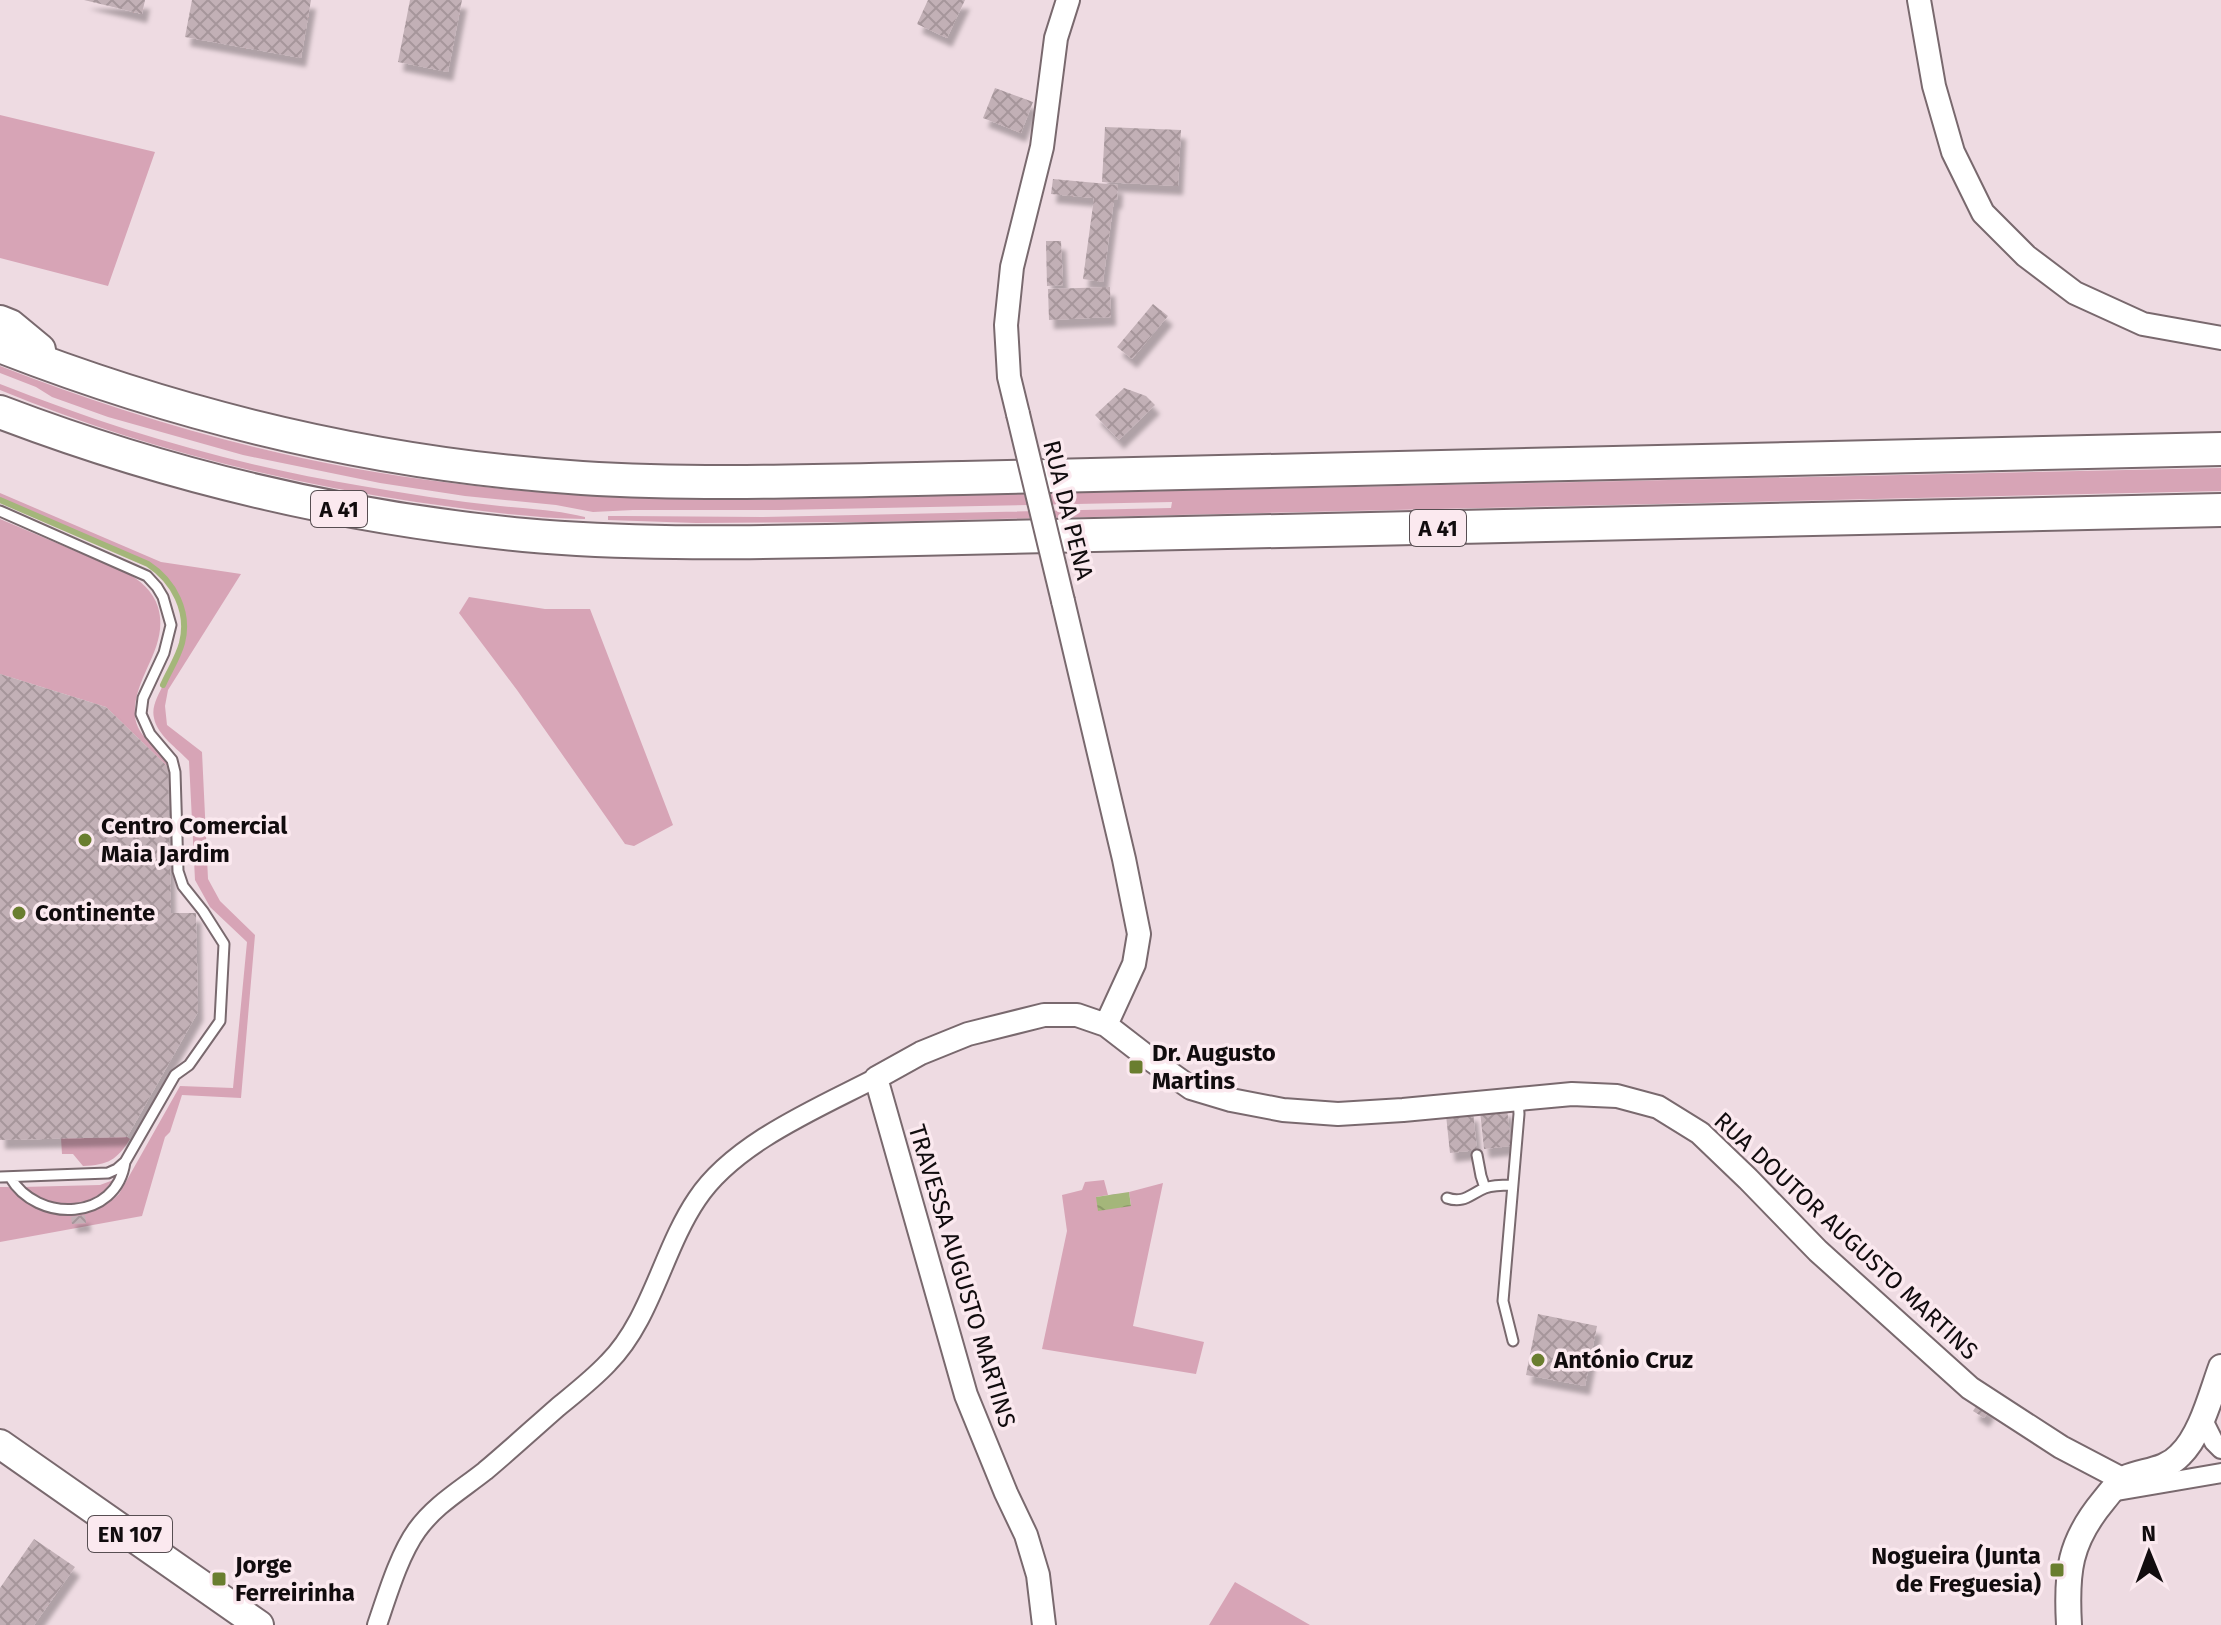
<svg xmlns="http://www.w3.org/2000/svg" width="2221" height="1625" viewBox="0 0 2221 1625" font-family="'Fira Sans',sans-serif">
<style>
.grass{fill:#d7a4b6}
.water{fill:url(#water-waves)}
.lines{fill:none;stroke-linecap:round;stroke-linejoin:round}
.stream{stroke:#a4b67a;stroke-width:6}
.building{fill:url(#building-cross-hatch);filter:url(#shadow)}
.service-casing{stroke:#79696e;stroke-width:13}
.minor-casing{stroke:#79696e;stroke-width:22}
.tertiary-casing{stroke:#79696e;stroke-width:26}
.secondary-casing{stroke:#79696e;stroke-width:28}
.primary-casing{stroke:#79696e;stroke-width:32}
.motorway-casing{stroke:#79696e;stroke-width:36}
.service{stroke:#fff;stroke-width:9}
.minor{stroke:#fff;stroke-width:18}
.tertiary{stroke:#fff;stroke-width:22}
.secondary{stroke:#fff;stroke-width:24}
.primary{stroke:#fff;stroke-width:28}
.motorway{stroke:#fff;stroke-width:32}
.tertiary-bridge-casing{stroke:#79696e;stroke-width:26;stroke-linecap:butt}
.tertiary-bridge{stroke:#fff;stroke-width:22}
.poi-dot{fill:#6a7e2f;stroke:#fbe9ef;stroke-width:3}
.labels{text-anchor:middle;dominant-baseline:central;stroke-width:7;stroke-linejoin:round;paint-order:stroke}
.shield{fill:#fbe9ef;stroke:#574e52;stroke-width:2}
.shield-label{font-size:22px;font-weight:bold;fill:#110c0e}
.street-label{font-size:24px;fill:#110c0e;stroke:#fbe9ef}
.poi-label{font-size:24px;font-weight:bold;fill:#110c0e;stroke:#fbe9ef;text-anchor:start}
</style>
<defs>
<pattern id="water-waves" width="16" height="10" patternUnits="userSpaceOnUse" patternTransform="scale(2)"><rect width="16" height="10" fill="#a4b67a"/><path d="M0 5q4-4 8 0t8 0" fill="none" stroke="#8c9b68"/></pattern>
<pattern id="building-cross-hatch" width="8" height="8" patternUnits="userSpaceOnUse" patternTransform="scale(2)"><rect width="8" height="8" fill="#c2b0b6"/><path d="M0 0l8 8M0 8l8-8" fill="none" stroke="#a6969b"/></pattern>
<filter id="shadow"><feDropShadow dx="5" dy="9" stdDeviation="2" flood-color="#0004"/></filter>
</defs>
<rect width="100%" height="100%" fill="#eedbe2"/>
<path class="grass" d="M0 115 155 152 108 286 0 258Z
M0 366C145 423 296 464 451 483 566 498 681 501 797 499L2221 468V491L871 522 696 523 608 520V516H623L763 517 1171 508 1172 502 779 510H633L593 512 556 505 465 496 380 483 243 455 108 417 52 397 36 387 0 373Z
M0 384C116 430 238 466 362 486 408 494 454 501 500 506 529 509 557 510 585 517V519C529 518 472 510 416 502 274 481 133 445 0 390Z
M0 493 161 562 241 574 168 690 165 706 167 725 202 752 208 879 220 901 255 935 241 1098 182 1095 170 1132 165 1137 142 1216 0 1242V1187H9C36 1219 89 1225 119 1194L180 1086 233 1088 247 942 210 907 195 880 189 761C178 749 157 735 154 718 151 706 159 694 164 683 170 671 178 658 181 644 191 613 174 581 148 564L0 500Z
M0 519 125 572C140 580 153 591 158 607 170 648 132 677 135 716 137 739 161 747 168 767L106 707 0 674Z
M469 597 545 609H590L673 825 634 846 625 844 517 690 459 613Z
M127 1137 130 1139C117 1160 108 1165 83 1166L73 1154H62L61 1138Z
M116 1179C92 1211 51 1210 22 1187L100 1185Z
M1104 1180 1108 1195 1096 1197 1131 1205 1129 1192 1163 1183 1133 1326 1204 1342 1196 1374 1042 1349 1067 1231 1062 1195 1082 1190 1085 1182Z
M1235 1582 1310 1625H1209Z"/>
<path class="water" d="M1129 1192 1131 1206 1098 1211 1096 1197Z"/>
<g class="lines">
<path class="stream" d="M0 500 148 564C174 581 190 612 182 643 178 658 169 671 163 685"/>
</g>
<path class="building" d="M84 0H145L142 14Z
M192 0H311L301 58 185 37Z
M410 0H462L448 72 398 62Z
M928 0H965L947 38 917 24Z
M995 88 1033 102 1021 133 983 118Z
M1105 127 1181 130 1178 186 1102 182Z
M1053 179 1118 185 1117 200H1114L1103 282 1083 279 1094 198 1051 194Z
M1046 241H1061L1063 285 1047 286Z
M1110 287 1111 317 1049 320 1048 289Z
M1153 304 1168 316 1132 359 1117 347Z
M1124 388 1146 396 1155 405 1119 440 1095 415Z
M0 674 106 707 168 767 171 913H196L198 1012 127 1137 0 1140Z
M1507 1108 1511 1146 1484 1149 1480 1111Z
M1473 1112 1477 1150 1450 1153 1446 1115Z
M85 1215 86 1223 72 1224 71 1217Z
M1538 1314 1597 1326 1585 1386 1526 1375Z
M1979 1402 1990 1409 1984 1418 1973 1411Z
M34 1539 75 1567 34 1625H0V1588Z"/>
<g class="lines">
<g class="service-casing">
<path id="service" d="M0 511 147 576 157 587 163 597 171 625 164 653 143 698 141 714 150 734 172 760 175 772 178 871 183 886 203 911 224 944 220 1021 189 1065 175 1075 125 1162 117 1169 108 1173 0 1177
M1477 1155 1481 1176 1485 1188
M10 1177C37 1224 117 1221 125 1162
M1447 1198C1464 1204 1470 1194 1485 1188 1493 1185 1503 1185 1512 1185
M1513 1341 1503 1301 1519 1114 1518 1099"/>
</g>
<g class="minor-casing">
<path id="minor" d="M2202 1418 2214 1442 2221 1449
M2111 1492 2221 1473
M377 1625C387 1596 399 1555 417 1530 435 1505 461 1490 485 1471 510 1450 534 1428 558 1407 575 1393 593 1379 608 1363 651 1320 663 1249 697 1199 734 1143 818 1108 876 1078"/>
</g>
<g class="tertiary-casing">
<path id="tertiary" d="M1919 0 1934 86 1953 152 1983 213 2026 256 2075 293 2143 324 2221 338
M1018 414 1009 377 1006 325 1012 267 1042 147 1056 38 1068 0
M1063 601 1124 859 1139 934 1134 964 1106 1025
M1044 1625 1038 1575 1026 1535 1006 1493 966 1395 876 1078 921 1053 968 1034 1044 1015H1077L1106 1025 1150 1059 1191 1088 1231 1100 1283 1110 1338 1114 1403 1110 1572 1094 1617 1096 1658 1107 1700 1133 1748 1179 1818 1251 1970 1388 2061 1447 2122 1479"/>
</g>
<g class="secondary-casing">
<path id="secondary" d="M2069 1625C2066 1572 2069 1542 2104 1500 2110 1493 2117 1482 2125 1478 2144 1470 2165 1471 2180 1455 2201 1435 2211 1394 2221 1367"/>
</g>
<g class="primary-casing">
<path id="primary" d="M0 1444 259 1625"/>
</g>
<g class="motorway-casing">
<path id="motorway" d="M0 322 10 326 39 350
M0 346C187 419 381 465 582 478 708 486 836 480 963 478L2221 449
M0 412C168 476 345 518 524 535 625 544 726 543 827 541L2221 510"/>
</g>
<use href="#service" class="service"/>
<use href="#minor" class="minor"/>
<use href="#tertiary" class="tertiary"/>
<use href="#secondary" class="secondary"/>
<use href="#primary" class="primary"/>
<use href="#motorway" class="motorway"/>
<g class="tertiary-bridge-casing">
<path id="tertiary-bridge" d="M1018 414 1063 601"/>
</g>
<use href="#tertiary-bridge" class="tertiary-bridge"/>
</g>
<g class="poi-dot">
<circle cx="85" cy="840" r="8"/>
<circle cx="19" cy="913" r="8"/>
<rect x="1128" y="1059" width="16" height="16" rx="4"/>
<circle cx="1538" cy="1360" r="8"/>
<rect x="2049" y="1562" width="16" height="16" rx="4"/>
<rect x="211" y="1571" width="16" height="16" rx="4"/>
</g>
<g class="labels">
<g class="shield">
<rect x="311" y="491" width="56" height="36" rx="6"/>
<rect x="1410" y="510" width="56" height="36" rx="6"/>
<rect x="88" y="1516" width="84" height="36" rx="6"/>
</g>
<g class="shield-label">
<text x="339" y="509">A 41</text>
<text x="1438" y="528">A 41</text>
<text x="130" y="1534">EN 107</text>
</g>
<g class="street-label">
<text transform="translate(1068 510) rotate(76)">RUA DA PENA</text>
<text transform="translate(1846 1236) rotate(43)">RUA DOUTOR AUGUSTO MARTINS</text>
<text transform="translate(962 1276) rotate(73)">TRAVESSA AUGUSTO MARTINS</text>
</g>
<g class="poi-label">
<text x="101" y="826">Centro Comercial<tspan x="101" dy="28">Maia Jardim</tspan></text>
<text x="35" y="913">Continente</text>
<text x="1152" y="1053">Dr. Augusto<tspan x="1152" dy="28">Martins</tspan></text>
<text x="1554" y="1360">António Cruz</text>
<text x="2041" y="1556" text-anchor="end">Nogueira (Junta<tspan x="2041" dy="28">de Freguesia)</tspan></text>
<text x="235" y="1565">Jorge<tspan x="235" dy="28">Ferreirinha</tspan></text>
</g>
</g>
<g transform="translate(2149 1553) rotate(359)" stroke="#fbe9ef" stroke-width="6" paint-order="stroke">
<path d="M0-6L14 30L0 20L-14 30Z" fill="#110c0e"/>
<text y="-12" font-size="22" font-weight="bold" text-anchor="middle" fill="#110c0e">N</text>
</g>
</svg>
